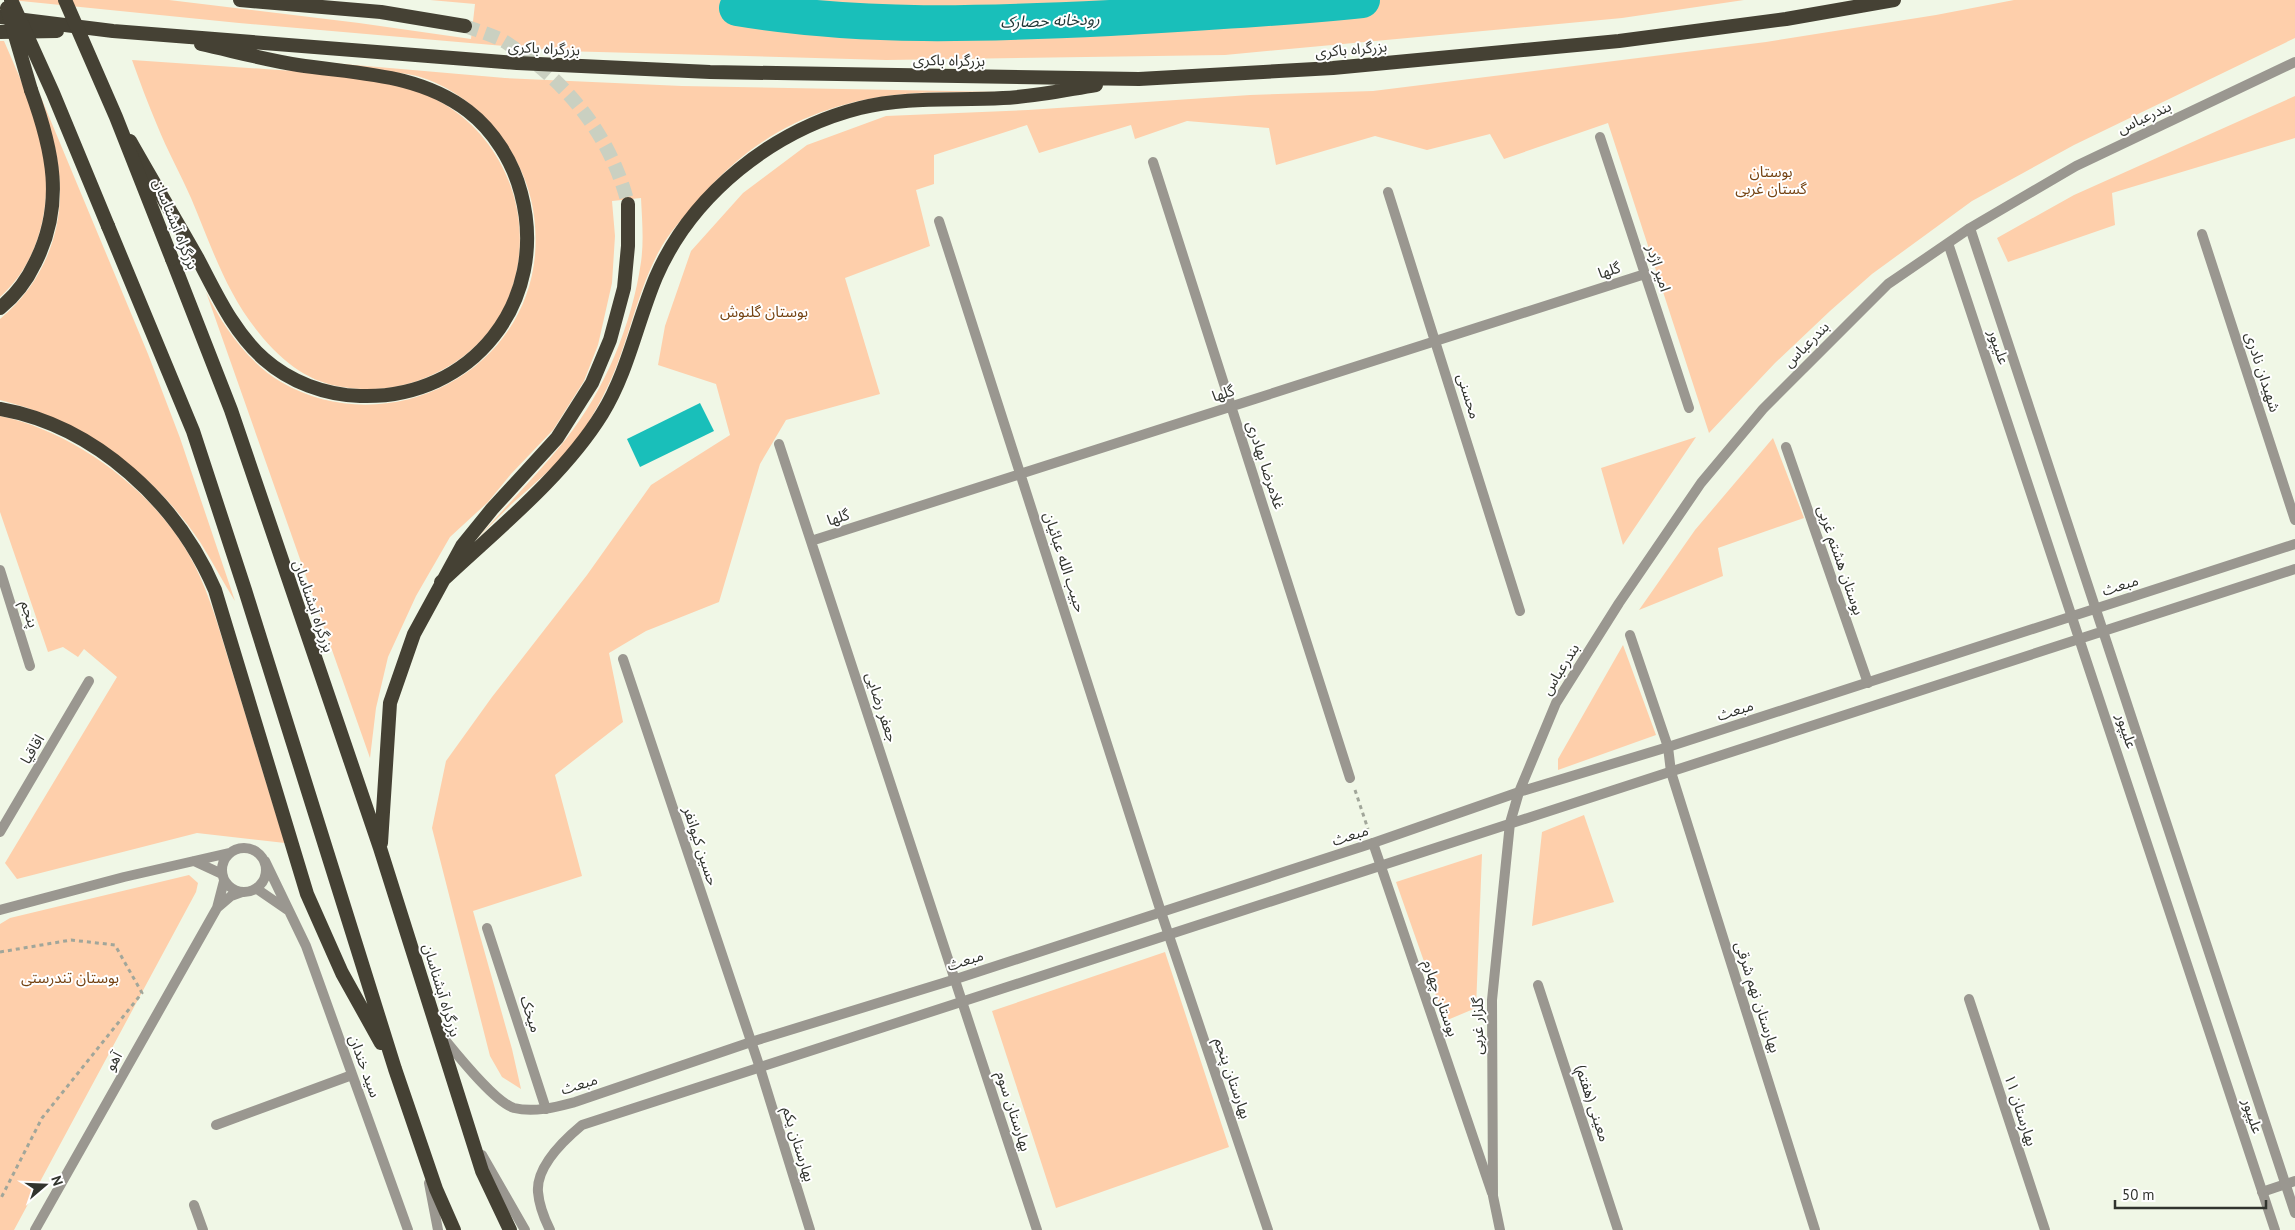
<svg xmlns="http://www.w3.org/2000/svg" width="2295" height="1230" viewBox="0 0 2295 1230" font-family="'PT Sans','Noto Sans Arabic',sans-serif">
<style>
.green{fill:#fecfab}
.water{fill:#19bfba}
.lines{fill:none;stroke-linecap:round;stroke-linejoin:round}
.river{stroke:#19bfba;stroke-width:36}
.trunk-tunnel{stroke:#cad0c1;stroke-width:14;stroke-dasharray:14 7;stroke-linecap:butt}
.path{stroke:#a1a69a;stroke-width:3;stroke-dasharray:4 4;stroke-linecap:butt}
.minor{stroke:#9a9790;stroke-width:10}
.tertiary{stroke:#9a9790;stroke-width:10}
.trunk{stroke:#454134;stroke-width:14}
.trunk-bridge{stroke:#454134;stroke-width:14}
.labels{text-anchor:middle;dominant-baseline:central;stroke-width:4;stroke-linejoin:round;paint-order:stroke}
.street-label{font-size:15px;fill:#31342e;stroke:#fff}
.park-label{font-size:15px;fill:#744211;stroke:#fff}
.water-label{font-size:16px;font-style:italic;fill:#1c3433;stroke:#fff}
</style>
<rect width="100%" height="100%" fill="#f0f7e6"/>
<path class="green" d="M11 0H169L359 23 471 39 475 4 430 0H1744L1622 18 1225 55 886 60 562 51 239 23Z
M2014 0H2295V38L2074 145 1972 201 1872 274 1830 311 1775 363 1709 433 1608 123 1504 159 1490 134 1427 150 1375 136 1276 165 1269 128 1187 121 1135 139 1131 125 1039 153 1027 125 934 155V184L916 190 930 246 845 278 880 394 786 420 760 464 719 602 646 631 609 653 623 722 555 775 582 876 473 911 512 1049 521 1089 502 1077 490 1056 432 828 446 761 492 697 587 575 651 485 730 435 716 384 658 365 665 326 691 251 743 193 807 145 886 116 1028 110 1250 95 1373 91 1766 42 1936 15Z
M0 41H4C18 74 39 118 44 153 52 205 40 261 0 297Z
M132 60C176 63 220 66 264 69 323 73 392 73 444 104 543 164 548 314 442 370 418 383 392 390 365 389 326 388 301 377 273 349 229 303 215 255 191 198 180 173 167 150 157 125 148 104 140 82 132 60Z
M297 60 505 78 682 86 1003 92C971 93 937 91 905 94 823 101 755 134 702 196 686 214 669 232 658 253 634 299 627 352 602 398 593 415 582 434 570 449 553 468 534 484 515 501 501 514 488 528 475 541 505 507 538 474 566 439 605 390 632 324 641 262 644 241 642 219 641 198L612 201 615 236 612 283 598 345 584 381 553 430 511 474 488 502 450 537 416 596 388 657 376 708 370 758 206 292C223 327 248 362 281 382 384 442 524 377 535 255 537 228 534 201 523 175 505 132 473 98 429 80 412 73 392 72 373 70 348 66 322 63 297 60Z
M40 95 148 354 180 438 235 601C223 582 212 561 200 542 153 472 82 420 0 400V319C46 281 67 224 58 165 55 142 47 118 40 95Z
M2295 96V138L2112 193 2115 225 2008 262 1997 238 2074 195Z
M0 416C73 431 151 489 188 553 206 584 217 621 227 655 247 718 265 781 285 843L197 833 17 879 5 863 117 677 84 649 78 657 63 647 48 652 0 512Z
M1696 437 1623 545 1601 468Z
M1773 438 1804 518 1718 548 1723 576 1639 610 1695 530Z
M1623 645 1656 735 1558 770V759Z
M1584 815 1614 902 1532 926 1542 832Z
M1482 854 1476 1008 1445 1021 1396 882Z
M189 875 198 883 196 892 14 1230H0V924L10 918Z
M1165 952 1229 1147 1056 1208 992 1011Z"/>
<path class="water" d="M700 403 714 431 640 467 627 439Z"/>
<g class="lines">
<path class="river" d="M737 8C863 29 984 24 1110 18 1194 13 1278 9 1362 0"/>
<path class="trunk-tunnel" d="M465 26C476 30 489 34 500 39 508 43 515 49 523 54 574 90 613 143 628 204"/>
<path class="path" d="M1355 790 1368 829
M0 952 71 940 115 945 142 993 42 1118 0 1200"/>
<path class="minor" d="M1600 137 1689 408
M1153 162 1350 778
M1388 192 1520 611
M939 221 1161 912 1268 1230
M2202 234 2295 520
M779 444 1037 1230
M1786 447 1868 683
M811 541 1645 274
M0 570 30 666
M1630 635 1668 747 1671 772 1815 1230
M623 659 760 1068 810 1230
M0 832 89 681
M1373 843 1492 1193
M222 870a22 22 0 1 1 44 0a22 22 0 1 1-44 0Z
M194 861 222 874
M265 861 306 946 408 1230
M257 889 289 911
M217 908 231 896 242 892
M0 910 124 877 229 853
M487 928 546 1109
M1538 985 1618 1230
M1969 999 2045 1230
M216 1125 352 1075
M2262 1192 2295 1181
M194 1205 203 1230
M35 1230 217 908 224 881"/>
<path class="tertiary" d="M1970 228 2295 1213
M1948 243 2275 1230
M441 1035C455 1052 494 1102 514 1108 534 1113 556 1107 575 1102L751 1042 956 979 1373 843 1519 792 1668 747 2295 544
M482 1155 525 1230
M429 1183 438 1230
M550 1230C545 1220 539 1204 538 1192 536 1167 564 1140 582 1125L2295 569
M1500 1230 1493 1196 1492 1000 1510 823 1519 792 1556 703 1619 603 1701 483 1763 409 1888 284 1970 228 2076 166 2295 62"/>
<path class="trunk" d="M240 0 381 12 465 26
M0 17 113 31 517 63 710 72 1139 79 1333 68 1619 41 1786 19 1894 0
M0 32 57 31
M130 141C152 180 176 220 198 259 217 295 233 331 264 359 290 382 325 395 360 396 472 400 550 301 521 193 513 162 494 131 468 111 418 73 357 74 298 65 266 60 233 51 201 44
M108 226 193 431 245 590 395 1069 436 1189 454 1230
M172 259 231 410 380 848 482 1171 510 1230
M0 308C15 296 27 280 35 263 65 204 53 150 31 90
M0 409C96 426 178 503 215 590L307 894 342 973 381 1043
M441 582C495 531 563 477 602 414 628 372 637 322 656 277 692 194 773 130 860 108 907 96 955 101 1003 98 1033 97 1065 90 1096 85
M381 843 390 703 414 634 462 546 492 509 557 438 592 383 610 340 624 288 628 246V204"/>
<path class="trunk-bridge" d="M11 0 53 93 108 226
M65 0 116 117 172 259
M7 8 31 90"/>
</g>
<g class="labels">
<g class="street-label">
<text transform="translate(544 48) rotate(3)">بزرگراه باکری</text>
<text transform="translate(1351 49) rotate(-5)">بزرگراه باکری</text>
<text transform="translate(949 60) rotate(1)">بزرگراه باکری</text>
<text transform="translate(2144 117) rotate(-25)">بندرعباس</text>
<text transform="translate(176 224) rotate(68)">بزرگراه آبشناسان</text>
<text transform="translate(1659 268) rotate(72)">امیر اژدر</text>
<text transform="translate(1609 270) rotate(-18)">گلها</text>
<text transform="translate(1806 344) rotate(-45)">بندرعباس</text>
<text transform="translate(1999 347) rotate(71)">علیپور</text>
<text transform="translate(2263 372) rotate(72)">شهیدان نادری</text>
<text transform="translate(1223 393) rotate(-18)">گلها</text>
<text transform="translate(1469 396) rotate(73)">محسنی</text>
<text transform="translate(1266 465) rotate(72)">غلامرضا بهادری</text>
<text transform="translate(838 517) rotate(-18)">گلها</text>
<text transform="translate(1841 560) rotate(71)">بوستان هشتم غربی</text>
<text transform="translate(1065 562) rotate(72)">حبیب الله عبائیان</text>
<text transform="translate(2120 585) rotate(-18)">مبعث</text>
<text transform="translate(314 606) rotate(71)">بزرگراه آبشناسان</text>
<text transform="translate(30 614) rotate(72)">پنجم</text>
<text transform="translate(1560 669) rotate(-58)">بندرعباس</text>
<text transform="translate(882 707) rotate(72)">جعفر رضایی</text>
<text transform="translate(1735 710) rotate(-18)">مبعث</text>
<text transform="translate(2127 731) rotate(72)">علیپور</text>
<text transform="translate(32 749) rotate(-59)">اقاقیا</text>
<text transform="translate(1350 835) rotate(-18)">مبعث</text>
<text transform="translate(701 846) rotate(72)">حسین کیوانفر</text>
<text transform="translate(965 960) rotate(-18)">مبعث</text>
<text transform="translate(442 990) rotate(73)">بزرگراه آبشناسان</text>
<text transform="translate(1758 997) rotate(72)">بهارستان نهم شرقی</text>
<text transform="translate(1441 998) rotate(71)">بوستان چهارم</text>
<text transform="translate(531 1014) rotate(72)">میخک</text>
<text transform="translate(1477 1026) rotate(-90)">گلزار غربی</text>
<text transform="translate(113 1061) rotate(-60)">آهو</text>
<text transform="translate(365 1066) rotate(70)">سید خندان</text>
<text transform="translate(1233 1078) rotate(71)">بهارستان پنجم</text>
<text transform="translate(579 1084) rotate(-17)">مبعث</text>
<text transform="translate(1593 1103) rotate(72)">معینی (هفتم)</text>
<text transform="translate(2021 1110) rotate(72)">بهارستان ۱۱</text>
<text transform="translate(1014 1111) rotate(72)">بهارستان سوم</text>
<text transform="translate(2253 1116) rotate(72)">علیپور</text>
<text transform="translate(799 1144) rotate(73)">بهارستان یکم</text>
</g>
<g class="park-label">
<text x="1771" y="171">بوستان<tspan x="1771" dy="17">گستان غربی</tspan></text>
<text x="764" y="311">بوستان گلنوش</text>
<text x="70" y="977">بوستان تندرستی</text>
</g>
<g class="water-label">
<text transform="translate(1050 20) rotate(-2)">رودخانه حصارک</text>
</g>
</g>
<g transform="translate(45 1185) rotate(71)" stroke="#ffffff" stroke-width="4" paint-order="stroke">
<path d="M0-4L9 19L0 12L-9 19Z" fill="#31342e"/>
<text y="-8" font-size="14" font-weight="bold" text-anchor="middle" fill="#31342e">N</text>
</g>
<path d="M2115 1200v8h151v-8" fill="none" stroke="#31342e" stroke-width="2.5"/>
<text x="2122" y="1200" font-size="15" fill="#31342e" stroke="#ffffff" stroke-width="4" paint-order="stroke">50 m</text>
</svg>
